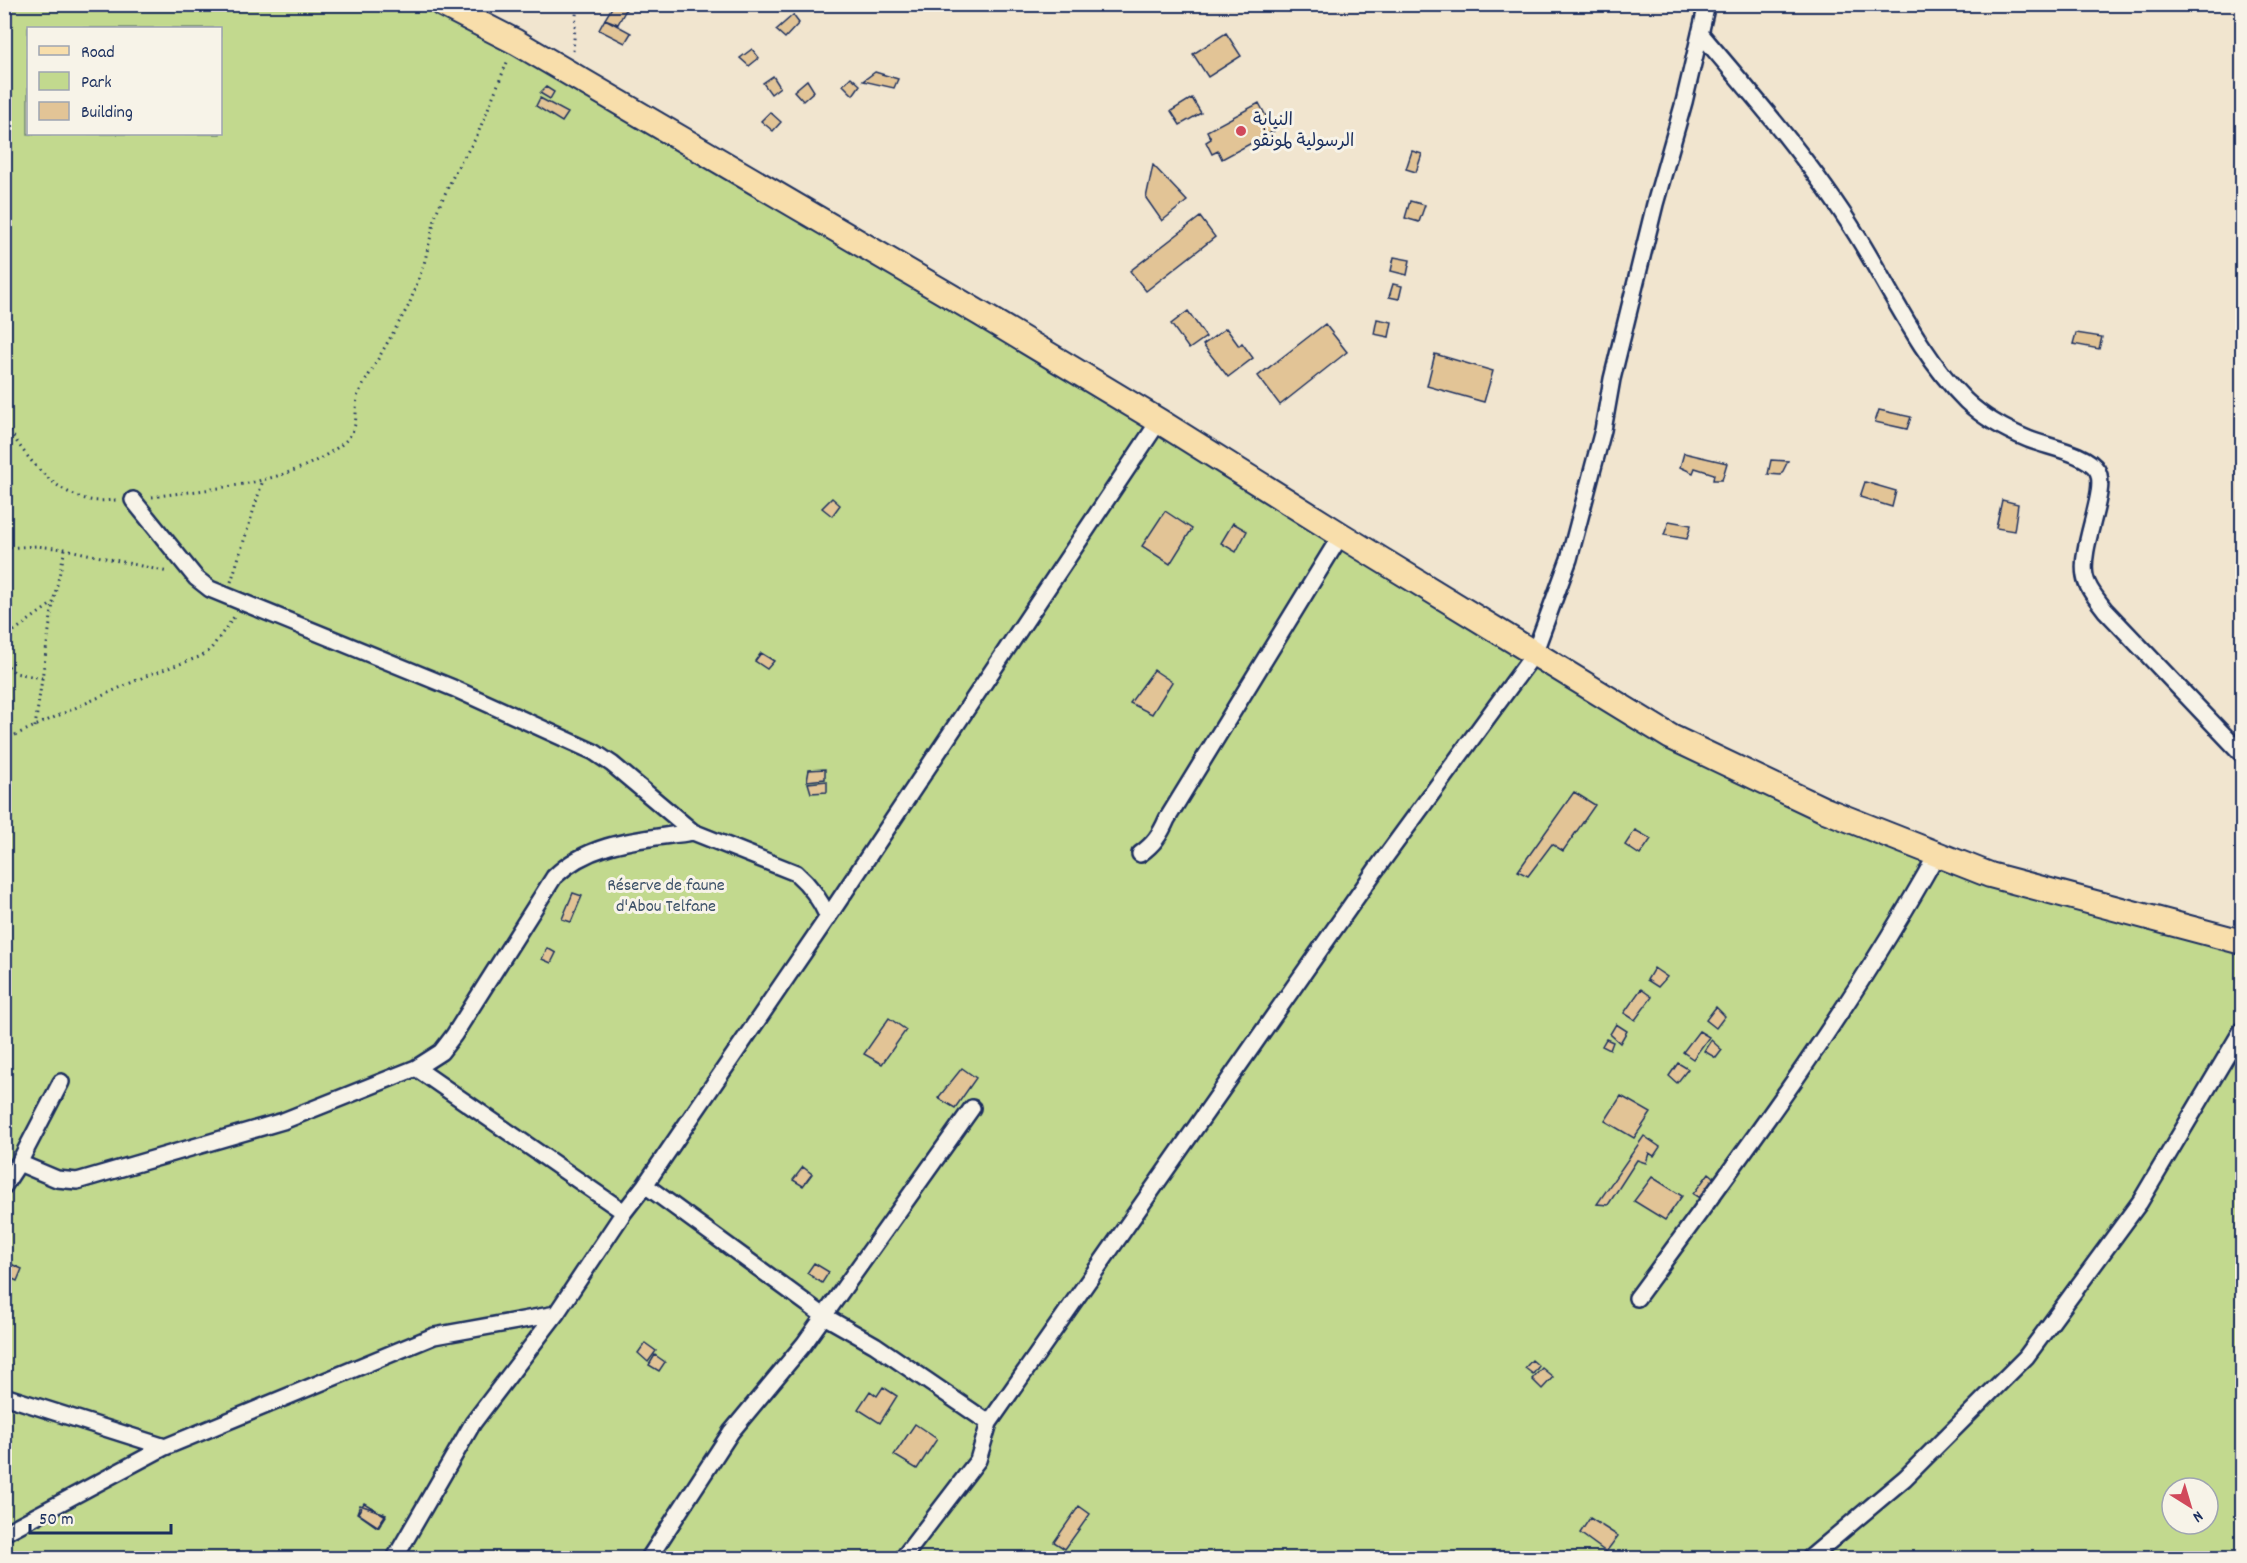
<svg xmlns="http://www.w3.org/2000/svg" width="2247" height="1563" viewBox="0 0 2247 1563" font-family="Dekko,'Playpen Sans Arabic',sans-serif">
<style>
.green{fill:#c2d98e;stroke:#6e8476;stroke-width:1.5;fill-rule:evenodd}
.building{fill:#e2c496;stroke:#1b2f5e;stroke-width:1.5}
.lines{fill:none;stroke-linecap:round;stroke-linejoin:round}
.street-casing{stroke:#1b2f5e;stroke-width:20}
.primary-casing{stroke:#1b2f5e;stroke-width:28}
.path{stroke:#1b2f5e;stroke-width:3;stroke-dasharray:1.5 4.5;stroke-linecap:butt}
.street{stroke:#f7f3e8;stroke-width:15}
.primary{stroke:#f8deab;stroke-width:24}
.poi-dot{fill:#d1495b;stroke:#f7f3e8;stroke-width:2}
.labels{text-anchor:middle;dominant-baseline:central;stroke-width:6;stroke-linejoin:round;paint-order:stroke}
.poi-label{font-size:18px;fill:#1b2f5e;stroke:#f7f3e8;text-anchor:start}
.park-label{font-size:18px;fill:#3c5168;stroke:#f7f3e8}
</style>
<rect width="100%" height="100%" fill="#f1e5cf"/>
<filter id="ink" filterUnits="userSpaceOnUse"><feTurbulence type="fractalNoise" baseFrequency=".0167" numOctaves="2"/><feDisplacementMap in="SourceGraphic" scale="12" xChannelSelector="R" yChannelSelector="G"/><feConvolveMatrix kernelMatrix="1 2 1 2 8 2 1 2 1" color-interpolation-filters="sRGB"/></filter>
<g filter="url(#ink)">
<path class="green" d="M5 5H442L1671 737 1937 854 2242 941V1558H5ZM28 28H220V134H28ZM2172 1488H2208V1524H2172Z"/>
<path class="building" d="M614 4H629L618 24 605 19Z
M685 4H698L697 11 684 7Z
M793 15 799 23 785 38 776 30Z
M605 19 631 33 625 43 599 30Z
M1226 33 1241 56 1208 77 1193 54Z
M752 49 759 58 749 66 740 58Z
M875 72 898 79 894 88 863 81Z
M773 76 780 87 771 94 763 83Z
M851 77 860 85 853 95 843 85Z
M807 80 814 91 803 101 794 91Z
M546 87 554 92 550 99 540 93Z
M540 98 568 113 562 122 536 106Z
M1192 98 1201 113 1180 125 1171 111Z
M1259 103 1274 131 1222 159 1218 151 1212 154 1206 142 1211 139 1207 131Z
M770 112 781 122 773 131 761 121Z
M1412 151 1422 154 1416 172 1406 169Z
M1153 165 1187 201 1162 221 1146 198Z
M1410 201 1425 205 1419 222 1405 218Z
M1200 217 1215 237 1146 291 1130 271Z
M1394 257 1410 260 1407 275 1391 271Z
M1393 284 1402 286 1399 299 1389 297Z
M1188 311 1206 337 1189 349 1171 324Z
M1377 319 1392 322 1389 337 1374 334Z
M1325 324 1347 352 1280 405 1258 376Z
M1226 328 1239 346 1242 343 1253 358 1228 377 1203 345Z
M2076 333 2102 337 2099 349 2073 344Z
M1435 354 1493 371 1484 402 1427 386Z
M1879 410 1911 417 1907 429 1875 422Z
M1684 453 1727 463 1722 480H1713L1714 474 1695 468 1693 473 1680 467Z
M1771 460 1788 461 1781 475 1768 474Z
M1865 482 1896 491 1892 507 1860 497Z
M832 498 840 505 832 516 822 508Z
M2002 500 2018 504 2014 531 1996 528Z
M1165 511 1192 529 1170 564 1142 546Z
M1669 521 1691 525 1687 539 1664 535Z
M1233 523 1247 531 1236 552 1221 543Z
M761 653 774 661 767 669 755 661Z
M1154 670 1172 682 1152 714 1130 703Z
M825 769V779L807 781 809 770Z
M827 781V792L811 793 808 783Z
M1574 792 1595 805 1563 851 1552 844 1528 876 1518 871Z
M1635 830 1651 839 1640 855 1625 845Z
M573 893 582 896 571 922 562 919Z
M547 948 556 953 551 963 542 959Z
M1654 968 1667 977 1658 987 1647 980Z
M1641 989 1652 997 1635 1020 1624 1013Z
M1716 1007 1725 1016 1716 1028 1706 1020Z
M889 1018 906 1030 882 1064 864 1054Z
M1616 1024 1627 1031 1620 1043 1610 1034Z
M1699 1031 1709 1037 1693 1059 1683 1052Z
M1606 1039 1613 1042 1610 1050 1602 1046Z
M1711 1040 1722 1050 1716 1058 1704 1051Z
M1678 1063 1688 1069 1677 1083 1669 1076Z
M962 1068 976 1078 955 1108 938 1098Z
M1621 1096 1651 1113 1634 1138 1605 1121Z
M1644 1136 1660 1147 1654 1156 1649 1153 1646 1163 1637 1160 1608 1205 1597 1204Z
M803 1167 812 1174 803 1186 793 1180Z
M1709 1173 1715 1178 1701 1199 1693 1194Z
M1652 1177 1682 1196 1665 1220 1634 1201Z
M4 1261 22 1269 17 1281 4 1275Z
M814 1263 829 1272 822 1283 807 1273Z
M645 1343 656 1351 648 1362 638 1353Z
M655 1355 665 1362 659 1371 649 1365Z
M1532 1360 1539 1366 1533 1374 1525 1368Z
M1542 1368 1553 1377 1542 1389 1532 1379Z
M883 1387 897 1396 880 1423 858 1409 870 1391 877 1396Z
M915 1424 937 1439 917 1469 894 1455Z
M364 1503 386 1516 379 1527 358 1513Z
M360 1505 386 1514 377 1527 357 1513Z
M1079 1506 1090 1514 1065 1549 1054 1542Z
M1590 1518 1618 1536 1606 1552 1580 1533Z"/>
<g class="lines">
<g class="street-casing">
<path id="street" d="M1700 33C1755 98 1811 162 1856 234 1891 290 1919 354 1966 401 1984 418 2006 430 2028 439 2047 447 2087 453 2097 470 2109 489 2079 546 2085 576 2087 589 2098 600 2105 610L2242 754
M133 500 196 578 210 589 453 688 594 752 612 764 693 832 796 873C811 886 820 899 828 917
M1140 854C1154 844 1160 835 1167 819L1341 535
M416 1068 624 1212
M19 1163 57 1179 77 1181 283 1121 416 1068 441 1052 454 1035 554 877C592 840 643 840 693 832
M645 1185 824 1316 875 1345 989 1423 978 1460 903 1558
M4 1186 19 1163 61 1082
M1637 1298C1743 1154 1850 1011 1937 854
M4 1396 165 1447
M989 1423 1375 871 1534 654 1569 559 1603 430 1612 379 1655 204 1684 102 1707 4
M4 1533 165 1447 434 1336 556 1314
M395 1558 473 1423 556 1314 624 1212 645 1185 828 917 1159 421
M649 1558 731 1432 804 1344 972 1108
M1810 1558 1905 1478 2026 1357 2140 1202 2242 1030"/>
</g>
<g class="primary-casing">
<path id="primary" d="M442 4 516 42 981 314 1159 421 1341 535 1671 737 1825 810 1990 875 2242 942"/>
</g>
<path class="path" d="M573 51 577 4
M4 421C23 454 51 492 90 500 99 502 110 500 119 500
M152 497C211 488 275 486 326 455 335 449 345 444 351 434 359 421 354 408 358 394L409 305 424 264 437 211 457 168 476 138 508 60
M4 548 36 546 65 549 168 572
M231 582 263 480
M4 638 53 603 65 549
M4 662 15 673 42 678
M35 727 53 603
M4 740 146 676 202 656 210 650 234 617"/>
<use href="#street" class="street"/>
<use href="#primary" class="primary"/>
</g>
</g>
<circle class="poi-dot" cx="1241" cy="131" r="6"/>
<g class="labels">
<g class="poi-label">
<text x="1253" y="121">النيابة<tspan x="1253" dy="21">الرسولية لمونقو</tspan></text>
</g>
<g class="park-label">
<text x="666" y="886">Réserve de faune<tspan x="666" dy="21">d'Abou Telfane</tspan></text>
</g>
</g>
<rect width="2247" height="1563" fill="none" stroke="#f7f3e8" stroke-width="24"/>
<rect x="12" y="12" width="2223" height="1539" fill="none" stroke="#1b2f5e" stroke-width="2" filter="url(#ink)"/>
<rect x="27" y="27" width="195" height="108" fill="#f7f3e8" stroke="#9fa5b1" stroke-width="1.5"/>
<rect x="39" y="46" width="30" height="9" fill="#f8deab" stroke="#9fa5b1" stroke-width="1.5"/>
<text x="81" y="57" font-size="18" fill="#1b2f5e">Road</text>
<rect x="39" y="72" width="30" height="18" fill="#c2d98e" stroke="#9fa5b1" stroke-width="1.5"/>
<text x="81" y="87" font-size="18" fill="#1b2f5e">Park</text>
<rect x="39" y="102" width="30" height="18" fill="#e2c496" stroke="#9fa5b1" stroke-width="1.5"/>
<text x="81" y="117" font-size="18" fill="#1b2f5e">Building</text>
<g transform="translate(2190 1506) rotate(143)"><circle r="28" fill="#f7f3e8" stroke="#9fa5b1" stroke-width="1.5"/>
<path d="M0-4.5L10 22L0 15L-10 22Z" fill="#d1495b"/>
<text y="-9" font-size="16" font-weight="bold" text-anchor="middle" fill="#1b2f5e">N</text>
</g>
<path d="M30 1524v9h141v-9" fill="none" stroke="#1b2f5e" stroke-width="3"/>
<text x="39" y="1524" font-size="18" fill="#1b2f5e" stroke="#f7f3e8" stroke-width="4.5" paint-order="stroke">50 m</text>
</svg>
